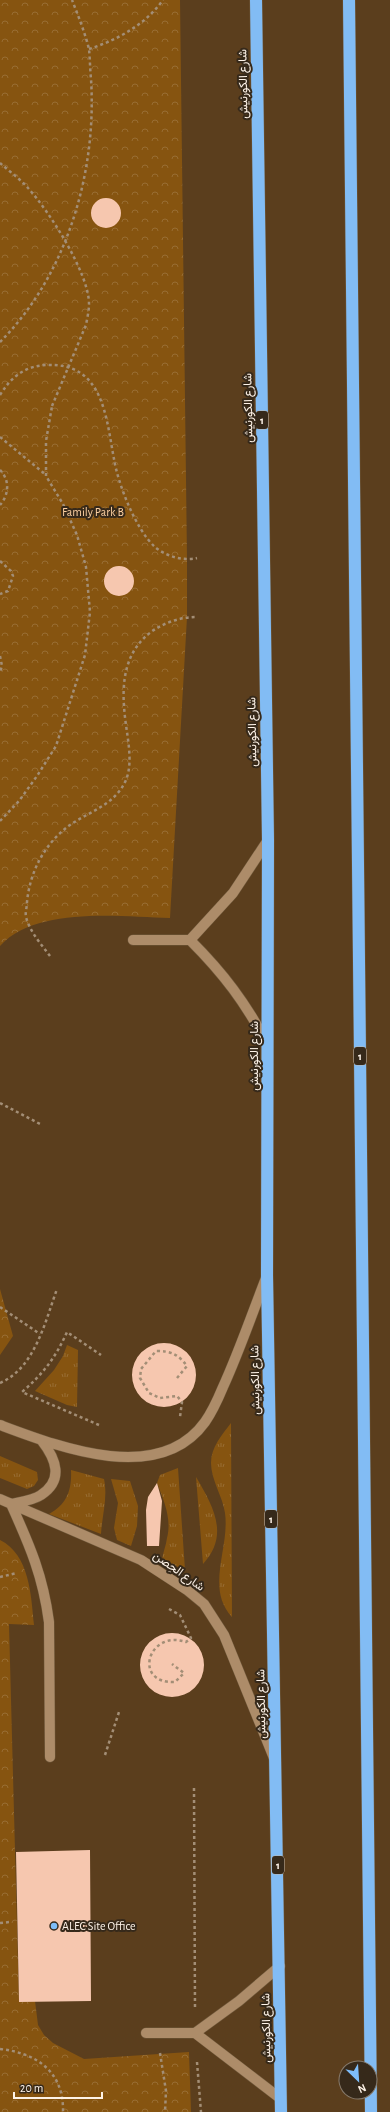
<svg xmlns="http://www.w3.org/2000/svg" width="390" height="2112" viewBox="0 0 390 2112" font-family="'Alegreya Sans',Vazirmatn,sans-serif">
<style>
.grass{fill:url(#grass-tufts)}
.park{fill:url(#park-crowns)}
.building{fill:#f6c7af}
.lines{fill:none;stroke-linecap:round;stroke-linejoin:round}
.minor-casing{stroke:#715a3d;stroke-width:11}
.highway-casing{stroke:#715a3d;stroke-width:13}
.path{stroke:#a38e76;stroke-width:2.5;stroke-dasharray:3 3;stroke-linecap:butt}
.minor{stroke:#ad8c69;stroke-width:10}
.highway{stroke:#82bcf4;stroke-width:12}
.path-bridge{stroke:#a38e76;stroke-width:2.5;stroke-dasharray:3 3;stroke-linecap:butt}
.poi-dot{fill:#7ebdf9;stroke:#36291a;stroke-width:1.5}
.labels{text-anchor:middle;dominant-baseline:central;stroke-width:4;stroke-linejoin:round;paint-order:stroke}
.shield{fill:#36291a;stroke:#c2b6aa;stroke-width:1}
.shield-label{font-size:11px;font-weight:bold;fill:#fef3e8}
.street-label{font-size:12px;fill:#fef3e8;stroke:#36291a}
.park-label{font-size:12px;fill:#fed1a2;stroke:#36291a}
.poi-label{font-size:12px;fill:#fef3e8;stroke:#36291a;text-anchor:start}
</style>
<defs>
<pattern id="grass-tufts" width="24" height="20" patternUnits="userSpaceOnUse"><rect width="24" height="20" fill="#865410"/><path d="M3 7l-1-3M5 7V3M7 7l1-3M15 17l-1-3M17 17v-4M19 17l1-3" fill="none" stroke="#986d33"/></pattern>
<pattern id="park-crowns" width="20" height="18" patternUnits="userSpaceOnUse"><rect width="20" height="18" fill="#865410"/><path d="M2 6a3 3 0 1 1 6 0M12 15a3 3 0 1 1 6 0" fill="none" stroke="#986d33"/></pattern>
</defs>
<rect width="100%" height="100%" fill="#5b3e1d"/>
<path class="grass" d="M67 1345 78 1350 77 1407 67 1405 35 1391 54 1370 63 1356Z
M231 1423 232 1617C205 1588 230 1548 225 1513 223 1497 211 1480 211 1463 211 1447 222 1435 231 1423Z
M0 1456 37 1472 38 1480 34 1486 27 1489 0 1478Z
M178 1468 185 1570 162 1560C163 1552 166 1546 167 1538 172 1519 164 1501 157 1483L160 1475Z
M71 1470 104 1479C108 1498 102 1515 101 1534L49 1514C67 1504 72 1490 71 1470Z
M196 1477C213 1506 230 1535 203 1564Z
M111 1479 130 1481 138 1506 137 1526 131 1546 117 1540 114 1528 118 1503Z"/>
<path class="park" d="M0 0H180L187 560V617L170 918C119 917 37 906 0 946Z
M0 1289 13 1336 0 1355Z
M0 1540C30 1555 31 1596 34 1625L9 1624 19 2002 35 2001 38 2025 44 2035 53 2043 84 2059 189 2052 191 2112H0Z"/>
<path class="building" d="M91 213a15 15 0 1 1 30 0a15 15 0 1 1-30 0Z
M104 581a15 15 0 1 1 30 0a15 15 0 1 1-30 0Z
M132 1375a32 32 0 1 1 64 0a32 32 0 1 1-64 0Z
M157 1483 162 1501 159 1546H147L146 1510 148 1497Z
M140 1665a32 32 0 1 1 64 0a32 32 0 1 1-64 0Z
M90 1850 91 2001 19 2002 16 1852Z"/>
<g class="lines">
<g class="minor-casing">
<path id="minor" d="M133 940H190L233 893 268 840
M190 940C224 974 245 1002 268 1045
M0 1425C59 1447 159 1486 205 1422 212 1412 218 1399 223 1387 239 1352 252 1314 266 1278
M0 1499 141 1560 187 1590 204 1604 224 1635 274 1758
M11 1504C30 1546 43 1576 49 1622L50 1757
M11 1504C20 1502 34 1500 41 1495 64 1480 56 1459 42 1441
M146 2033H195L239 2001 280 1966
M195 2033 281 2099"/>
</g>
<g class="highway-casing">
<path id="highway" d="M256 0 268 840 267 1275 281 2112
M349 0 371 2112"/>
</g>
<path class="path" d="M89 49C117 40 145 25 163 0
M0 163C9 171 20 179 28 188 49 211 89 273 89 304 89 311 87 319 86 325
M0 342C67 275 97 172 91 79 90 69 90 59 89 49 85 33 78 15 72 0
M0 395C11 377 25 366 46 365 104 362 106 418 114 459 118 484 136 530 155 547 167 557 183 561 197 558
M0 437 46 475
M0 470C10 480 9 495 0 505
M0 561 11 571 13 576 8 591 0 594
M0 656 2 666 0 672
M0 821 19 801 37 776 56 746 85 655 90 612 86 567 77 535 63 504 46 476V441L52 406
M50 956C41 944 30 932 26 917 25 913 27 907 27 902 30 871 45 843 70 825 90 811 115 805 126 780 132 765 129 747 127 732 122 699 119 663 144 638 157 625 178 617 196 617
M0 1103 42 1125
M0 1307 40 1334
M177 1378 187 1366C178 1354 171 1351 156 1351L141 1369 140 1378 149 1393 160 1398 177 1396 182 1402 180 1417
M0 1383C35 1368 45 1322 57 1289
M99 1425 22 1392C43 1374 56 1357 67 1332L101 1355
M0 1577 17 1573
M169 1609 180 1615 191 1638 186 1642C148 1629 132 1684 175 1682L184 1673 172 1664
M105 1755 119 1712
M194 1788 195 2007
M0 1923 10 1922
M0 2049C37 2053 64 2072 63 2112
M160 2053 166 2091 165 2112
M197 2062 201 2112"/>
<use href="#minor" class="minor"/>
<use href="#highway" class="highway"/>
<path class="path-bridge" d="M52 406 86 325"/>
</g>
<circle class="poi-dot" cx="54" cy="1926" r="4"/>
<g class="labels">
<g class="shield">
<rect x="256" y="411" width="12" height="18" rx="3"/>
<rect x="354" y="1047" width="12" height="18" rx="3"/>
<rect x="265" y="1510" width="12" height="18" rx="3"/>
<rect x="272" y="1856" width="12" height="18" rx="3"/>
</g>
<g class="shield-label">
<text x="262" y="420">1</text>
<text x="360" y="1056">1</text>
<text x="271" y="1519">1</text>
<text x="278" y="1865">1</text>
</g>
<g class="street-label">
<text transform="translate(243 84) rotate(-91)">شارع الكورنيش</text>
<text transform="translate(248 408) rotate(-91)">شارع الكورنيش</text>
<text transform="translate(252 732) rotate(-91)">شارع الكورنيش</text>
<text transform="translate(254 1056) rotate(-90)">شارع الكورنيش</text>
<text transform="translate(255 1380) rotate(-91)">شارع الكورنيش</text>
<text transform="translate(179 1571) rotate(35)">شارع الحِصن</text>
<text transform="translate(261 1704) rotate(-91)">شارع الكورنيش</text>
<text transform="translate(266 2028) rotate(-91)">شارع الكورنيش</text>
</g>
<g class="park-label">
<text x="93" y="512">Family Park B</text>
</g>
<g class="poi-label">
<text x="62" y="1926">ALEC Site Office</text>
</g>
</g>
<g transform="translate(358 2080) rotate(155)"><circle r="19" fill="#36291a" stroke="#867a6c"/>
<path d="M0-3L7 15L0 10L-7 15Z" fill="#7ebdf9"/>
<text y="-6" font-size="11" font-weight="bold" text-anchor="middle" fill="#fef3e8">N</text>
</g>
<path d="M14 2092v6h88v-6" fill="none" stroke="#fef3e8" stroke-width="2"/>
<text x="20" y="2092" font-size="12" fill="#fef3e8" stroke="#36291a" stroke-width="3" paint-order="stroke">20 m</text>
</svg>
